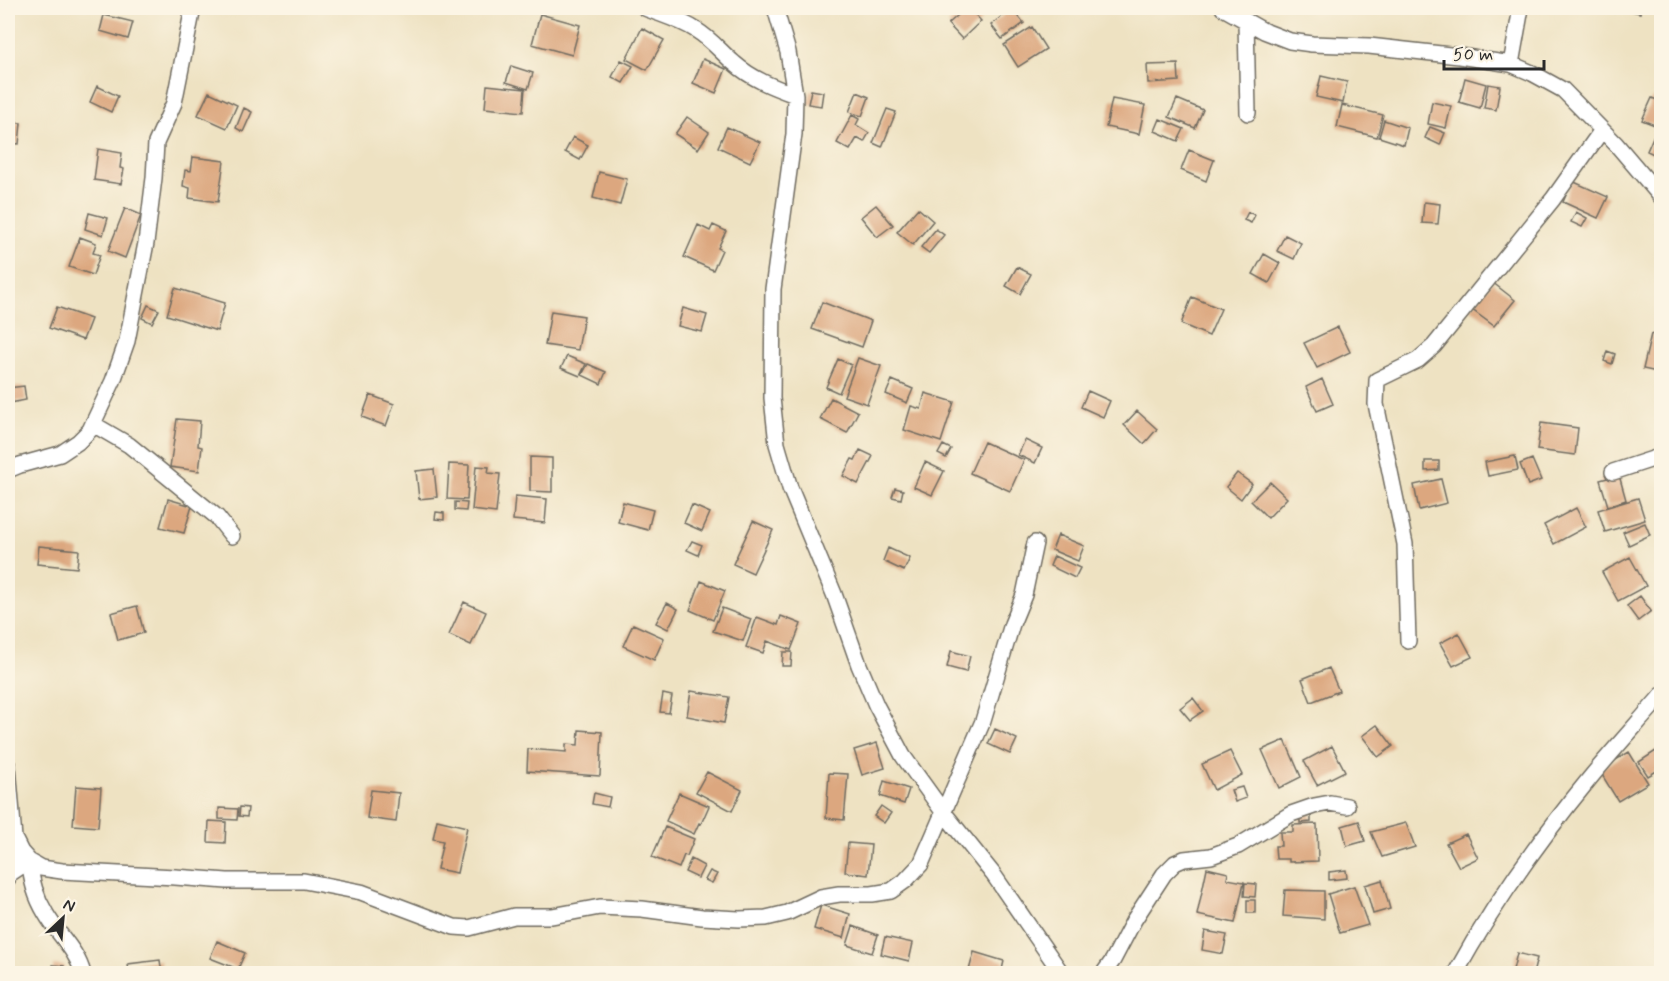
<svg xmlns="http://www.w3.org/2000/svg" width="1669" height="981" viewBox="0 0 1669 981" font-family="Mynerve,sans-serif">
<style>
.building{fill:#dca77f}
.lines{fill:none;stroke-linecap:round;stroke-linejoin:round}
.minor-casing{stroke:#6f6b60;stroke-width:18}
.minor{stroke:#fff;stroke-width:15}
</style>
<rect width="100%" height="100%" fill="#fcf5e5"/>
<filter id="ink" filterUnits="userSpaceOnUse"><feTurbulence type="fractalNoise" baseFrequency=".0167" numOctaves="2"/><feDisplacementMap in="SourceGraphic" scale="12" xChannelSelector="R" yChannelSelector="G"/><feConvolveMatrix kernelMatrix="1 2 1 2 8 2 1 2 1" color-interpolation-filters="sRGB"/></filter>
<filter id="wash" filterUnits="userSpaceOnUse"><feTurbulence type="fractalNoise" baseFrequency=".008" numOctaves="4" result="noise"/><feDisplacementMap in="SourceGraphic" scale="24" xChannelSelector="R" yChannelSelector="G"/><feGaussianBlur stdDeviation="1.35" result="paint"/><feColorMatrix in="noise" values="0 0 0 0 0 0 0 0 0 0 0 0 0 0 0 0 0 1.4 0 .05"/><feComposite in="paint" operator="in"/></filter>
<g filter="url(#wash)">
<rect width="100%" height="100%" fill="#eee2c2"/>
<g id="blocks">
<path class="building" d="M966 8H969L981 21 962 39 948 24Z
M1012 8 1024 23 1002 39 991 25Z
M1619 8H1641L1640 13Z
M540 14 580 25 572 55 532 44Z
M104 15 133 22 128 39 100 31Z
M1032 27 1046 49 1018 67 1004 45Z
M642 28 664 40 647 70 626 59Z
M703 59 726 69 716 93 693 83Z
M621 60 633 66 623 83 612 77Z
M1178 64 1179 81 1148 83 1147 65Z
M511 66 533 73 528 89 506 82Z
M1321 76 1347 82 1343 103 1316 97Z
M1465 78 1486 84 1480 108 1459 102Z
M1488 84 1500 86 1496 110 1484 108Z
M487 85 525 89 523 112 485 108Z
M97 86 118 96 111 112 90 102Z
M811 90 823 92 821 106 808 104Z
M209 92 237 105 227 128 198 115Z
M857 92 869 97 862 116 849 112Z
M1652 98 1662 102V128L1642 120Z
M1112 99 1145 105 1139 134 1106 127Z
M1177 99 1203 110 1195 128 1169 117Z
M1432 102 1451 106 1446 128 1428 124Z
M1342 105 1383 115 1377 137 1337 127Z
M244 108 252 112 243 132 236 128Z
M887 109 896 112 882 147 873 143Z
M852 115 859 119 856 125 869 133 864 142 857 138 850 150 837 143Z
M687 117 709 132 698 149 675 134Z
M1160 119 1184 129 1178 141 1155 131Z
M1384 120 1408 128 1404 145 1379 137Z
M8 122 21 123 19 144 8 143Z
M727 127 760 142 750 162 718 147Z
M1430 127 1445 133 1440 145 1425 138Z
M1657 128 1662 130V158L1647 151Z
M573 137 588 145 580 160 565 152Z
M98 149 122 153 120 168 124 169 121 184 94 180Z
M1189 150 1214 160 1206 181 1181 170Z
M193 157 224 161 218 202 189 198 190 188 183 186 185 170 191 171Z
M599 172 627 179 620 205 593 198Z
M1572 181 1608 197 1598 218 1563 202Z
M1424 202 1440 204 1438 224 1422 223Z
M876 205 893 225 877 237 861 217Z
M125 208 141 215 125 258 108 251Z
M918 208 933 221 913 245 897 232Z
M1248 212 1255 215 1251 223 1244 220Z
M1576 212 1587 218 1582 227 1571 222Z
M89 213 108 218 103 235 85 229Z
M698 225 710 231 713 225 726 231 718 248 722 250 713 270 684 257Z
M936 229 944 235 929 253 921 247Z
M1285 235 1301 243 1294 259 1277 251Z
M80 237 96 243 93 253 100 255 93 275 69 267Z
M1264 254 1280 263 1269 283 1253 274Z
M1017 267 1031 274 1020 294 1006 286Z
M1492 282 1515 300 1494 326 1471 309Z
M175 288 225 303 217 331 167 315Z
M1192 297 1221 309 1209 336 1181 324Z
M822 302 871 321 862 347 812 329Z
M148 305 159 310 152 323 142 318Z
M57 307 91 319 83 340 49 328Z
M683 308 707 315 702 332 678 326Z
M551 311 584 316 578 350 545 345Z
M1338 327 1350 352 1317 368 1304 343Z
M1651 334 1662 337V373L1643 369Z
M1607 351 1615 354 1612 364 1604 361Z
M567 356 586 364 580 376 561 368Z
M858 358 881 366 867 404 844 396Z
M838 359 851 365 839 393 826 387Z
M588 364 606 372 601 384 582 375Z
M1322 379 1333 404 1317 411 1306 387Z
M892 380 913 389 907 403 886 394Z
M24 386 26 400 10 403 8 388Z
M1088 391 1110 401 1103 417 1081 407Z
M925 393 954 402 941 442 904 430 911 406 921 409Z
M370 395 394 404 386 426 362 417Z
M831 398 858 412 847 433 820 419Z
M1137 411 1157 429 1144 444 1124 425Z
M177 419 200 421 198 446 202 447 199 471 170 467Z
M1541 423 1578 428 1575 455 1537 450Z
M1025 440 1042 448 1035 463 1018 455Z
M984 442 1024 460 1010 491 970 473Z
M943 445 951 449 946 458 938 454Z
M860 450 873 456 858 484 843 476 852 459 855 460Z
M1515 456 1518 470 1488 476 1485 462Z
M530 457 552 458V492L530 491Z
M1532 459 1541 480 1528 485 1520 464Z
M1425 461H1439V470L1425 471Z
M925 462 944 471 932 495 914 487Z
M449 464 469 465 467 500 447 499Z
M476 466 489 467 488 473 500 474 496 513 472 510Z
M434 469 437 497 419 499 416 471Z
M1237 473 1252 484 1241 499 1226 487Z
M1619 475 1626 500 1608 506 1600 480Z
M1441 479 1447 503 1419 510 1414 485Z
M1270 482 1287 498 1268 518 1251 501Z
M895 488 903 490 901 499 892 497Z
M515 496 547 499 545 523 513 520Z
M1638 498 1645 520 1605 532 1598 510Z
M168 499 192 506 184 533 160 527Z
M455 502 467 503 466 511 455 510Z
M623 502 653 510 648 530 618 522Z
M692 505 710 513 702 531 684 523Z
M1576 508 1586 527 1554 544 1544 525Z
M436 512 444 513V520L435 519Z
M753 521 773 530 753 573 733 564Z
M1645 523 1650 535 1629 545 1623 532Z
M1058 535 1084 546 1078 561 1052 550Z
M692 541 702 545 698 555 687 550Z
M39 546 79 550 77 568 37 564Z
M888 548 910 558 904 571 883 561Z
M1054 556 1080 568 1075 578 1050 566Z
M1630 557 1646 586 1618 601 1602 572Z
M701 581 725 591 713 620 690 610Z
M1640 596 1651 611 1638 621 1627 606Z
M464 602 486 612 471 645 449 635Z
M667 603 678 609 668 629 656 623Z
M137 606 144 633 118 640 111 613Z
M722 608 751 619 743 641 713 631Z
M781 616 801 624 791 650 767 641 763 653 746 647 757 617 778 625Z
M633 624 664 638 654 660 623 646Z
M1459 633 1472 657 1453 666 1440 643Z
M951 651 970 656 966 672 947 667Z
M783 652H792L791 666H782Z
M1329 668 1339 691 1311 702 1302 679Z
M691 691 729 697 724 723 687 716Z
M663 694 672 696 669 713 660 712Z
M1193 698 1203 711 1190 720 1180 708Z
M1377 725 1393 746 1378 757 1362 736Z
M995 729 1017 739 1010 754 988 744Z
M579 730 602 732 600 776 527 771 528 749 566 752V744L578 745Z
M1285 740 1301 777 1279 788 1262 750Z
M877 743 885 768 862 775 854 750Z
M1332 746 1345 771 1317 785 1304 761Z
M1662 747V768L1648 776 1639 762Z
M1230 751 1242 775 1214 790 1202 764Z
M1629 752 1648 783 1618 801 1599 770Z
M707 772 742 790 732 811 696 792Z
M829 773 848 774 844 820 826 818Z
M884 781 909 789 904 804 880 796Z
M76 786 101 788 98 827 73 825Z
M1242 787 1246 798 1235 802 1231 790Z
M371 790 399 793 396 822 367 818Z
M594 793 610 797 608 807 592 804Z
M679 793 709 806 701 824 699 823 694 834 666 821Z
M881 806 891 813 884 823 874 816Z
M240 807 248 808 247 817 239 816Z
M219 808 238 809 237 820 219 819Z
M1311 813V822L1300 823V814Z
M437 820 467 827 457 873 437 869 443 841 433 839Z
M209 821 226 822 225 843 208 842Z
M1359 821 1365 841 1347 846 1342 826Z
M1406 823 1415 847 1382 857 1371 832Z
M1317 824 1318 861 1289 862V859H1276L1275 846H1281L1280 832H1293V825Z
M665 827 694 839 687 856 684 855 679 868 652 857Z
M1466 834 1478 858 1459 867 1446 843Z
M848 843 871 845 868 875 845 872Z
M691 859 704 866 698 878 685 872Z
M1207 868 1228 873 1227 879 1244 882 1235 923 1197 915Z
M1346 870 1347 878 1329 880V872Z
M710 871 717 874 712 883 705 880Z
M1382 880 1390 909 1373 914 1365 885Z
M1245 883 1256 884 1255 897 1244 896Z
M1354 886 1368 925 1340 933 1328 894Z
M1285 890 1324 891V919L1283 916Z
M1247 900H1255V913H1247Z
M821 905 850 914 844 938 814 929Z
M853 926 878 935 872 953 847 945Z
M1205 931 1227 935 1223 954 1202 950Z
M885 937 913 943 909 961 881 954Z
M217 941 245 953 238 969 210 958Z
M974 952 1004 961 1001 974H968Z
M1517 953 1537 958 1533 974H1512Z
M160 960 162 974H129L128 964Z
M53 965 64 966 63 974H53Z"/>
</g>
</g>
<g filter="url(#ink)">
<use href="#blocks" fill-opacity="0" stroke="#6f6b60" stroke-width="1.5"/>
<g class="lines">
<g class="minor-casing">
<path id="minor" d="M645 8C662 15 681 20 696 30 711 39 721 52 734 63 752 79 773 87 795 95
M775 8 788 52 795 95 794 134 773 289 772 398 777 444 790 488 834 594 859 665 876 705 903 756 944 813 993 874 1062 974
M1223 8 1264 31 1290 41 1312 44 1369 46 1459 56 1511 64 1532 73 1563 90 1616 144 1662 198
M1246 21 1248 113
M1511 64 1521 8
M93 424 129 445 217 517 232 536
M8 470 20 465 60 454 78 442 90 430 113 381 127 341 146 243 154 178 156 143 174 103 193 8
M1613 472 1662 456
M1408 641 1405 544 1376 404 1377 380 1418 360 1434 346 1553 199 1602 130
M8 766 14 838 8 878
M14 838 21 852 29 861 41 868 62 871 175 877 227 881H304L361 892 454 927 469 928 514 916H552L600 907 642 909 702 917 739 919 766 918 787 913 821 897 839 894H872L891 891 905 881 921 864 983 721 1012 624 1024 595 1035 543
M8 875 29 861C32 882 35 896 46 914 58 935 77 950 83 974
M1103 974 1113 960 1134 920 1164 874 1175 863 1184 859 1211 856 1238 846 1291 814 1314 806 1330 803 1347 806
M1455 974C1493 905 1540 839 1590 778 1613 750 1638 723 1662 695"/>
</g>
<use href="#minor" class="minor"/>
</g>
</g>
<rect width="1669" height="981" fill="none" stroke="#fcf5e5" stroke-width="30"/>
<g transform="translate(63 918) rotate(26)" stroke="#fcf5e5" stroke-width="4.5" paint-order="stroke">
<path d="M0-4.5L10 22L0 15L-10 22Z" fill="#2b2b2b"/>
<text y="-9" font-size="16" font-weight="bold" text-anchor="middle" fill="#2b2b2b">N</text>
</g>
<path d="M1444 60v9h100v-9" fill="none" stroke="#2b2b2b" stroke-width="3"/>
<text x="1453" y="60" font-size="18" fill="#2b2b2b" stroke="#fcf5e5" stroke-width="4.5" paint-order="stroke">50 m</text>
</svg>
